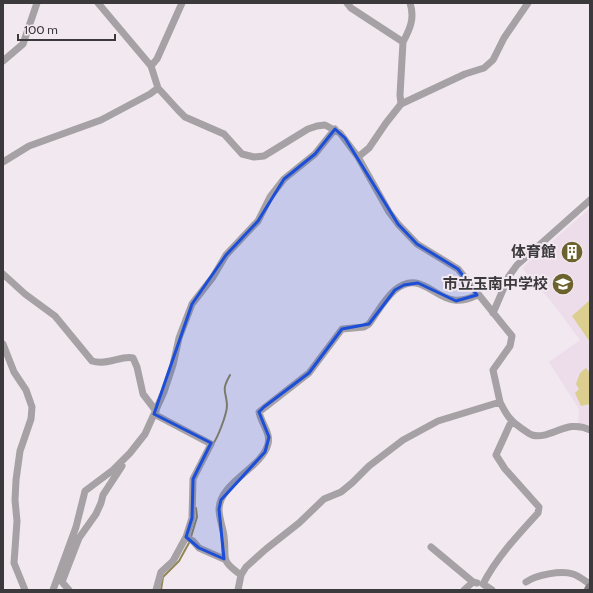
<svg xmlns="http://www.w3.org/2000/svg" width="593" height="593" viewBox="0 0 593 593" font-family="Cabin,'Noto Sans JP',sans-serif">
<style>
.built{fill:#edddeb}
.green{fill:#dbce8f}
.lines{fill:none;stroke-linecap:round;stroke-linejoin:round}
.stream{stroke:#918652;stroke-width:2}
.minor{stroke:#a5a1a4;stroke-width:7}
.secondary{stroke:#837d82;stroke-width:10}
.marked{fill:#1d4ed8;fill-opacity:0.2;stroke:#1d4ed8;stroke-width:3;stroke-linejoin:round}
.labels{text-anchor:middle;dominant-baseline:central;stroke-width:4;stroke-linejoin:round;paint-order:stroke}
.poi-label{font-size:15px;font-weight:bold;fill:#3c393c;stroke:#f2e8f0;text-anchor:end}
</style>
<rect width="100%" height="100%" fill="#f2e8f0"/>
<path class="built" d="M590 208V425L589 426 578 423 579 409 549 362 580 340 551 301 522 268Z"/>
<path class="green" d="M590 300V342L572 316Z
M586 368 590 373V404L581 406 575 393 579 389 576 384 580 373Z"/>
<g class="lines">
<path class="stream" d="M213 444C218 437 227 414 227 405 226 390 221 391 230 375
M191 537 197 517 196 508
M161 590 163 577 179 561 190 541"/>
<path class="minor" d="M98 3 151 66 158 88 178 110 185 117 224 134 242 154 254 157 264 156 308 129 317 126 325 125 340 133 358 157 389 212 398 224 417 244 458 269 512 336 510 346 493 370 500 402 438 421 403 440 369 466 352 483 341 492 324 499 299 523 266 549 246 567 241 575 238 590
M347 3 351 8 403 42 400 95 401 104
M403 42C410 29 415 18 410 3
M3 61 23 44 37 3
M151 66 157 59 182 3
M358 157 369 148 386 123 401 104 465 74 484 68 493 60 504 38 528 3
M3 162 29 146 101 120 150 94 158 88
M3 274 25 294 55 316 92 361C107 366 122 355 133 358L137 367 143 394 156 411
M493 313 509 276 517 265 590 200
M3 344 14 372 26 390 32 407 31 419 20 451 16 480 15 500 17 521 14 563 25 590
M500 402C506 414 510 421 521 428 524 430 529 434 532 435 551 440 567 418 590 430
M154 414 211 444 193 479 192 518 186 537 173 561 161 572 156 590
M186 537 193 541 199 548 224 559
M431 547 473 582
M241 575C219 559 227 560 224 536 223 528 219 518 219 509 220 482 262 468 268 444 271 433 261 423 259 412L309 373 342 329 364 327 369 324C377 313 385 298 395 290 419 270 433 297 454 300 461 301 471 298 477 295
M526 582C536 575 561 570 573 574 579 576 585 581 590 584
M53 590 76 527 85 491 113 470 130 453 145 434 164 392 173 365 179 338 192 304 213 277 226 255 258 221 270 197 284 179 315 154 335 129
M69 590 62 582 79 538 96 514 101 503 103 495 122 466
M464 590 473 582 477 583
M492 590 483 584C497 557 518 535 538 513L539 507 505 469 496 455 511 422"/>
<path class="secondary" d="M589 590 590 588"/>
</g>
<path class="marked" d="M335 129 345 138 398 224 417 244 458 269 477 295 456 301 418 283 404 285 395 290 369 324 342 329 309 373 264 407 259 412 269 437 265 452 221 500 219 509 224 559 199 548 186 537 192 518 193 479 211 443 154 414 192 304 226 255 258 221 284 179 315 154Z"/>
<defs>
<g id="building-disc" transform="scale(1.15)"><circle r="9.5" fill="#6c622e" stroke="#f2e8f0"/><path d="M-4-6H4V6H1V3H-1V6H-4ZM-2.5-4.3h1.7v1.8h-1.7ZM.8-4.3h1.7v1.8H.8ZM-2.5-1h1.7V.8h-1.7ZM.8-1h1.7V.8H.8Z" fill="#fff"/></g>
<g id="school-disc" transform="scale(1.15)"><circle r="9.5" fill="#6c622e" stroke="#f2e8f0"/><path d="M0-5L7-2L0 1L-7-2ZM-4 1L0 2.5L4 1V4Q0 6-4 4Z" fill="#fff"/></g>
</defs>
<g fill-rule="evenodd">
<use href="#building-disc" x="572" y="252"/>
<use href="#school-disc" x="563" y="284"/>
</g>
<g class="labels">
<g class="poi-label">
<text x="556" y="252">体育館</text>
<text x="548" y="284">市立玉南中学校</text>
</g>
</g>
<rect width="593" height="593" fill="none" stroke="#3c393c" stroke-width="8"/>
<path d="M18 34v6h97v-6" fill="none" stroke="#3c393c" stroke-width="2"/>
<text x="24" y="34" font-size="12" fill="#3c393c" stroke="#f2e8f0" stroke-width="3" paint-order="stroke">100 m</text>
</svg>
